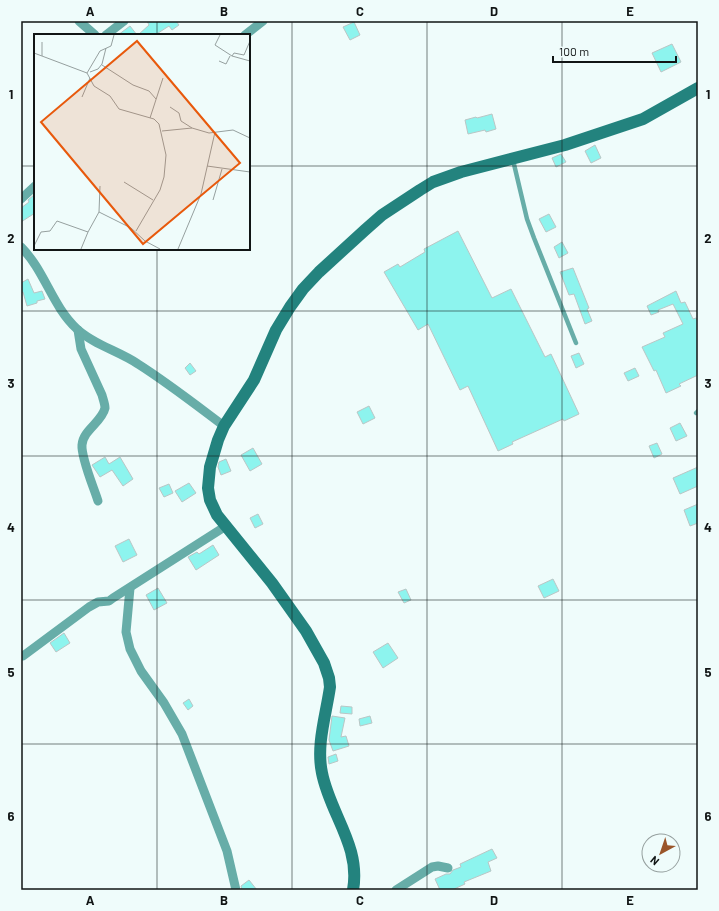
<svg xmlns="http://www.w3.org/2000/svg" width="719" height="911" viewBox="0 0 719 911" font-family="Barlow,sans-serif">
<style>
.building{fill:#8df4ee;stroke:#bac6c5}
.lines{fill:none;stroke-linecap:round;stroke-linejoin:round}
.lane{stroke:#67ada8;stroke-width:4.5}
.street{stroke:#67ada8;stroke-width:9}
.secondary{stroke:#23837e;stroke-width:12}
.grid{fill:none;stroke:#111515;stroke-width:1;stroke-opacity:0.55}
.inset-road{fill:none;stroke:#96a09f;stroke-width:1}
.view{fill:#e8590c;fill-opacity:0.15;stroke:#e8590c;stroke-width:2}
.inset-edge{fill:none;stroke:#111515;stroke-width:2}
.neatline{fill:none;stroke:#111515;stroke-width:1.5}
.grid-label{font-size:13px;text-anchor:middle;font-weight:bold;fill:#111515}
</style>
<rect width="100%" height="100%" fill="#effcfb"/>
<g class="building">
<path d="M 147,21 L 176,21 L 179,25 L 172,30 L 169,26 L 155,35 L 138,35 L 149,25 Z"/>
<path d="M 354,22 L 360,35 L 350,40 L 343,27 Z"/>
<path d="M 130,26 L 137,35 L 118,35 Z"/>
<path d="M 672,44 L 681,62 L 661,72 L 652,53 Z"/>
<path d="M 492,114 L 496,129 L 486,132 L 485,130 L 468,134 L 465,120 L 476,117 L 477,118 Z"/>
<path d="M 595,145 L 601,158 L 591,163 L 585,151 Z"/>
<path d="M 561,154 L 566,162 L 556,167 L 552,158 Z"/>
<path d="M 35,194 L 35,213 L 21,222 L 21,208 L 29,202 L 28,200 Z"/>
<path d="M 549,214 L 556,227 L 546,232 L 539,219 Z"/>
<path d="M 458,231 L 492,298 L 511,289 L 545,357 L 551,354 L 579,414 L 564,421 L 563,419 L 512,442 L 513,444 L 498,451 L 468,386 L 460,390 L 428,324 L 418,330 L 384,272 L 398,264 L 400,267 L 425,252 L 424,249 Z"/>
<path d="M 562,242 L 568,253 L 559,258 L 554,247 Z"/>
<path d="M 573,268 L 589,308 L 587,309 L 592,321 L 585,324 L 574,294 L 569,295 L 560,272 Z"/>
<path d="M 28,279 L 34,293 L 42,291 L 45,299 L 37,301 L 37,303 L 27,306 L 23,292 L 21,293 L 21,283 Z"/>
<path d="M 676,291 L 681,303 L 685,302 L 693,319 L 696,318 L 698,322 L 698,375 L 679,384 L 681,386 L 666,393 L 656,370 L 654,371 L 642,347 L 665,337 L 663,333 L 683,324 L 673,304 L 658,310 L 659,312 L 651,315 L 647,306 Z"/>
<path d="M 579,353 L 584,364 L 576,368 L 571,356 Z"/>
<path d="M 190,363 L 196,371 L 190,375 L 185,368 Z"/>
<path d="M 635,368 L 639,376 L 628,381 L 624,373 Z"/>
<path d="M 369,406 L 375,418 L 363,424 L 357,412 Z"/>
<path d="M 680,423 L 687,436 L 676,441 L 670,428 Z"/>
<path d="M 657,443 L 662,454 L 654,458 L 649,446 Z"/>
<path d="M 253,448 L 262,464 L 250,471 L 241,455 Z"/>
<path d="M 105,457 L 109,464 L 120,457 L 133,479 L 123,486 L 112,470 L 100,477 L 92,465 Z"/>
<path d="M 226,459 L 231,471 L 221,475 L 218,467 L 219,462 Z"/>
<path d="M 698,467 L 698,486 L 680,494 L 673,478 Z"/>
<path d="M 189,483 L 196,493 L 182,502 L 175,491 Z"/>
<path d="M 169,484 L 173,493 L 164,497 L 159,488 Z"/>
<path d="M 698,504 L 698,523 L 690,526 L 684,510 Z"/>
<path d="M 258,514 L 263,524 L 255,528 L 250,518 Z"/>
<path d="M 129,539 L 137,555 L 123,562 L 115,546 Z"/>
<path d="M 213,545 L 219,555 L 196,570 L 188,557 L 197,552 L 199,554 Z"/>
<path d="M 553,579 L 559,591 L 544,598 L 538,586 Z"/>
<path d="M 158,588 L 167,603 L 154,610 L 146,595 Z"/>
<path d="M 406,589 L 411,600 L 404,603 L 398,592 Z"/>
<path d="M 64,633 L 70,643 L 56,652 L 50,643 Z"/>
<path d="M 388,643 L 398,658 L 383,668 L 373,652 Z"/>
<path d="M 189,699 L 193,706 L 188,710 L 183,703 Z"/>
<path d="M 341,706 L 352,707 L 352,714 L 340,713 Z"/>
<path d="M 332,716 L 345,718 L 341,737 L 346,736 L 349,746 L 333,751 L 329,740 Z"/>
<path d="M 370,716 L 372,723 L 360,726 L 359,719 Z"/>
<path d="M 336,754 L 338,761 L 329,764 L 328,757 Z"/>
<path d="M 492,849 L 497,858 L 488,862 L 491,871 L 464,882 L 465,884 L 452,890 L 440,890 L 435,879 L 446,874 L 450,874 L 453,870 L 461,867 L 460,864 Z"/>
<path d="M 249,880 L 257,890 L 242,890 L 241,886 Z"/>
</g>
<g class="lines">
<g class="lane">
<path d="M 513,160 L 527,219 L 534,238 L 576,343"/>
<path d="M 696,413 L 698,411"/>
</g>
<g class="street">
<path d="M 79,21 L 95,35"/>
<path d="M 106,35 L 124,21"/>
<path d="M 245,35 L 263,21"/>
<path d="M 21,199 L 35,186"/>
<path d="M 21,247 C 45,271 52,306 77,329 C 94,345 119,351 138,364 C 168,383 196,405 224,426"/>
<path d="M 78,330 L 81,349 L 102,395 C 103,399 105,404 105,408 C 102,422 83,430 82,445 C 81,458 94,488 98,501"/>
<path d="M 130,588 L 126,632 L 130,649 L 141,671 L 164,703 L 182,734 L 227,851 L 236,890"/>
<path d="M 23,656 L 89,607 L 98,602 L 109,601 L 113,598 L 226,526"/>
<path d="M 396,890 L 432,867 L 438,866 L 448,868"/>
</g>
<path class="secondary" d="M 353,890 C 361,846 330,814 322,773 C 316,745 326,715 330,687 L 329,678 L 324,663 L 306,631 L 272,583 L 217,515 L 210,500 L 208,488 L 210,467 L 218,440 L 224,426 L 254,380 L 276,330 L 290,307 L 303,289 L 319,272 L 365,230 L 382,215 L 420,190 L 433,182 L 461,172 L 565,145 L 643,119 L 698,88"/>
</g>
<path class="grid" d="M 157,21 L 157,35M 292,21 L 292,890M 427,21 L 427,890M 562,21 L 562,890M 21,166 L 35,166M 249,166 L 698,166M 157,249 L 157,890M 21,311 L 698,311M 21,456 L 698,456M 21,600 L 698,600M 21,744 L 698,744"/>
<g transform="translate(34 34)">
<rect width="216" height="216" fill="#effcfb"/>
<path class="inset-road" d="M 186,1 L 181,11 L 198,22 L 200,19 L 210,21 L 216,7M 0,19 L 53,39 L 60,52 L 76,62 L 85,75 L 120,85 L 125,90 L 132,121 L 130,143 L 126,156 L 102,197M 8,22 L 8,8M 198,22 L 216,27M 185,27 L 192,30 L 196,22M 68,31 L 99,51 L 115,57 L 122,65M 56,38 L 64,35 L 68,30 L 72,14M 53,39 L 66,17 L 77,12 L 80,1M 48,63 L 56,44M 136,73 L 145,79 L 147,87 L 158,94M 116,84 L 129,44M 128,97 L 158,94 L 175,99 L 199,96 L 216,104M 173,132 L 216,138M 90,148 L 119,166M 179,166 L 188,135M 65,178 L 66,152M 0,212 L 7,198 L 16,197 L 23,187 L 54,198 L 65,178 L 97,194 L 111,207 L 126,215M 47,215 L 54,198M 144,215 L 167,160 L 181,98"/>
<path class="view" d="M 103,7 L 206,129 L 109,210 L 7,88 Z"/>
<rect width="216" height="216" class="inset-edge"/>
</g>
<rect width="719" height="911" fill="none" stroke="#effcfb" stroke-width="44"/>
<g transform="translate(661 853) rotate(220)"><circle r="19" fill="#effcfb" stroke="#96a09f"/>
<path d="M0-3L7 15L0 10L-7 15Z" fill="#9a552a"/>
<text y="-6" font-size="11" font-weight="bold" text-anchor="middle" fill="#111515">N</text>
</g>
<path d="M553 56v6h123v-6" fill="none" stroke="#111515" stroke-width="2"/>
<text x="559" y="56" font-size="12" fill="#111515" stroke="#effcfb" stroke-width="3" paint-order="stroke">100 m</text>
<rect x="22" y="22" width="675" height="867" class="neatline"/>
<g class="grid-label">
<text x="90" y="16">A</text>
<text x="224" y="16">B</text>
<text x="360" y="16">C</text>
<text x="494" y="16">D</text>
<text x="630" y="16">E</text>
<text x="11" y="99">1</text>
<text x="708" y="99">1</text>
<text x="11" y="243">2</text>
<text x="708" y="243">2</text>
<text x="11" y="388">3</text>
<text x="708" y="388">3</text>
<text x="11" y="532">4</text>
<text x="708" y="532">4</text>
<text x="11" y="677">5</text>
<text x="708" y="677">5</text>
<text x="11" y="821">6</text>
<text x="708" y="821">6</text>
<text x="90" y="905">A</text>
<text x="224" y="905">B</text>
<text x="360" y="905">C</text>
<text x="494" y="905">D</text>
<text x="630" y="905">E</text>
</g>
</svg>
